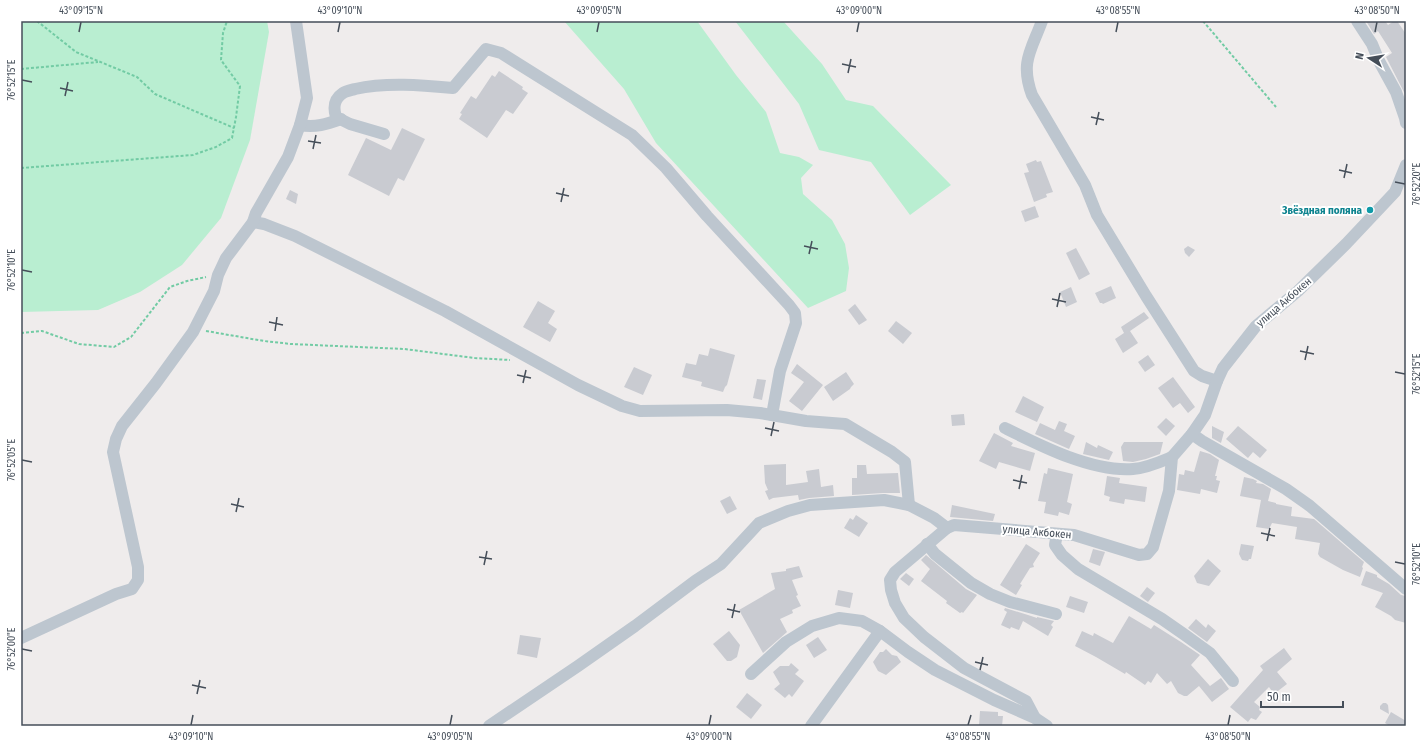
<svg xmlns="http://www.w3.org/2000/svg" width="1427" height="747" viewBox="0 0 1427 747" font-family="'Fira Sans Condensed',sans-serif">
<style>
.green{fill:#b9eed1}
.building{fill:#c9cbd1}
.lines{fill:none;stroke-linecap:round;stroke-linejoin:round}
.path{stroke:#72cba4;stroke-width:2;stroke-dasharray:3 2;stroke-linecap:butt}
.minor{stroke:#bdc6cf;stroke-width:12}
.ticks{fill:none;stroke:#454e59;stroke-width:1.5}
.culture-dot{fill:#0f9aa8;stroke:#fff;stroke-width:1.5}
.labels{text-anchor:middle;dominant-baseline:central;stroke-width:4;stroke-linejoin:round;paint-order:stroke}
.culture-label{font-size:11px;font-weight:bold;fill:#0d838f;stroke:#fff;text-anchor:end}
.street-label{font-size:11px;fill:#454e59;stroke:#fff}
.neatline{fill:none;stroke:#454e59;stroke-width:1.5}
.ticks-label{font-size:10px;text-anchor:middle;fill:#454e59}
</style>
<rect width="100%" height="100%" fill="#efecec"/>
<g class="green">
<path d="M 21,21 L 267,21 L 269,32 L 250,140 L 221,218 L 182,265 L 140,292 L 98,310 L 21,312 Z"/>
<path d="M 564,21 L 697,21 L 736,75 L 766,112 L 780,153 L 799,157 L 813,165 L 801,178 L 803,194 L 832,220 L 845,244 L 849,268 L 846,291 L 808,308 L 656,143 L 624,89 Z"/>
<path d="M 735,21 L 783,21 L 822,64 L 846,100 L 873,106 L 951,185 L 910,215 L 871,162 L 819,150 L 799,104 Z"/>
</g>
<g class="building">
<path d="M 1366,21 L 1385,21 L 1388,25 L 1394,21 L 1397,21 L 1406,34 L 1406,96 L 1386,57 L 1392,53 L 1378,31 L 1374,34 Z"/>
<path d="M 499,71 L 523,87 L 522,89 L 528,93 L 513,114 L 506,110 L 487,138 L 459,119 L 462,114 L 460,113 L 471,96 L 476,99 L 492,75 L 495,77 Z"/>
<path d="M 402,128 L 425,139 L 404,181 L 398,178 L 389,196 L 348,175 L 366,138 L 391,150 Z"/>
<path d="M 1036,160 L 1037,162 L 1041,161 L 1053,192 L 1046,194 L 1047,197 L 1034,202 L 1024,173 L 1029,172 L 1026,164 Z"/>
<path d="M 290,190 L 298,194 L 296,204 L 286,199 Z"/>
<path d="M 1035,206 L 1039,217 L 1025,222 L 1021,211 Z"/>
<path d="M 1188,246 L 1195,250 L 1189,257 L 1185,253 L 1184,249 Z"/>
<path d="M 1076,248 L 1090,274 L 1079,280 L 1066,253 Z"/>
<path d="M 1111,286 L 1116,298 L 1103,304 L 1102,303 L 1100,303 L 1095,293 Z"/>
<path d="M 1071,287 L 1077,302 L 1066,307 L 1060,292 Z"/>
<path d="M 538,301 L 555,311 L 548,323 L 557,329 L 550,342 L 523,327 Z"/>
<path d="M 855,304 L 867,320 L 859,325 L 848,310 Z"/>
<path d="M 1144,312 L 1149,318 L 1130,331 L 1138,343 L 1123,353 L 1115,339 L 1124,333 L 1121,327 Z"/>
<path d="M 896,321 L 912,333 L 903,344 L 888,331 Z"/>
<path d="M 710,348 L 735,355 L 727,385 L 725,387 L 723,392 L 701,386 L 702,382 L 682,377 L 686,363 L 696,365 L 699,354 L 708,356 Z"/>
<path d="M 1148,355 L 1155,365 L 1145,372 L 1138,362 Z"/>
<path d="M 797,364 L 823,385 L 802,411 L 789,401 L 804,382 L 791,373 Z"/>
<path d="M 634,367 L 652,375 L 643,395 L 624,387 Z"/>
<path d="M 846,372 L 854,384 L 851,387 L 850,389 L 833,401 L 824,387 Z"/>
<path d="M 1173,377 L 1195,407 L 1188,413 L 1180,403 L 1173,408 L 1158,388 Z"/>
<path d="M 757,379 L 766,380 L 762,400 L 753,398 Z"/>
<path d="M 1023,396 L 1044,407 L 1037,422 L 1015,412 Z"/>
<path d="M 964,414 L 965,425 L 952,426 L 951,415 Z"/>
<path d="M 1166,418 L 1175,426 L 1166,436 L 1157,427 Z"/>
<path d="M 1059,421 L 1067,424 L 1064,431 L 1075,436 L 1069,449 L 1035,434 L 1040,423 L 1055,430 Z"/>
<path d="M 1212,426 L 1224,432 L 1221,443 L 1212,438 Z"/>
<path d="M 1238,426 L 1267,450 L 1260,458 L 1253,452 L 1248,458 L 1226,439 Z"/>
<path d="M 994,433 L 1013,443 L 1011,446 L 1035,453 L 1030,471 L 999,462 L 996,469 L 979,461 Z"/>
<path d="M 1086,442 L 1097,448 L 1098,445 L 1113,452 L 1109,460 L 1083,454 Z"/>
<path d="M 1124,442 L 1163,442 L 1160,454 L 1146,459 L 1133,462 L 1123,461 L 1121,447 Z"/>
<path d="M 1200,451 L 1210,454 L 1219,460 L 1215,476 L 1217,476 L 1216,480 L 1220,481 L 1217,493 L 1201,489 L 1200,494 L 1177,490 L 1179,474 L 1184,475 L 1185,470 L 1194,472 Z"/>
<path d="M 786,464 L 786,485 L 808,482 L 806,471 L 819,469 L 821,487 L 833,485 L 834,496 L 809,498 L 799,500 L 798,495 L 773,498 L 769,500 L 765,491 L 768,490 L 765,483 L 764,465 Z"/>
<path d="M 857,465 L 866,465 L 867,474 L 898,473 L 900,493 L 883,493 L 852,495 L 852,478 L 857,478 Z"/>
<path d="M 1048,468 L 1073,474 L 1067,502 L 1072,504 L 1069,515 L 1059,512 L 1058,516 L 1044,513 L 1046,502 L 1038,501 L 1044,473 L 1047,474 Z"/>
<path d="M 1107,476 L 1120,478 L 1119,483 L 1147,487 L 1145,502 L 1125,499 L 1124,504 L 1109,501 L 1110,497 L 1104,495 Z"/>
<path d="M 1244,477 L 1253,479 L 1257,481 L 1256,483 L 1263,484 L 1271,489 L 1268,501 L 1276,503 L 1276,504 L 1292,507 L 1291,516 L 1314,519 L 1364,562 L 1362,567 L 1363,568 L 1360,577 L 1343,570 L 1320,557 L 1318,554 L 1320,543 L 1295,539 L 1297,527 L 1272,523 L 1269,529 L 1256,527 L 1261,500 L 1240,496 Z"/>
<path d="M 730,496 L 737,509 L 727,514 L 720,501 Z"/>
<path d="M 952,505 L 995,514 L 993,521 L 950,517 Z"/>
<path d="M 856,515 L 868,523 L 859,537 L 844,528 L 850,518 L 853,520 Z"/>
<path d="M 1026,544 L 1040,553 L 1033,564 L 1034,567 L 1030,568 L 1020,584 L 1022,585 L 1016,595 L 1000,585 Z"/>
<path d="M 1241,544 L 1254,546 L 1251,559 L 1249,559 L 1248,561 L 1242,560 L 1239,554 Z"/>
<path d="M 1093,549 L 1105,552 L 1100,566 L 1089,562 Z"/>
<path d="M 926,555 L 966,589 L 977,595 L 963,613 L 962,612 L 960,613 L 946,603 L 947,601 L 921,581 L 930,569 L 921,560 Z"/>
<path d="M 1208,559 L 1221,571 L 1209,586 L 1197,583 L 1194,576 Z"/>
<path d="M 799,566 L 803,577 L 792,580 L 798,595 L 796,596 L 801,606 L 792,610 L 793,613 L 780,619 L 787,632 L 763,653 L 739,610 L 775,589 L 771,573 L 786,571 L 786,569 Z"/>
<path d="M 1366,571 L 1377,575 L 1377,577 L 1389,584 L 1401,595 L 1406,596 L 1406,623 L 1395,620 L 1391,616 L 1375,607 L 1383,593 L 1361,585 Z"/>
<path d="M 906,573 L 914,579 L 909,586 L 900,579 Z"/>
<path d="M 1147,587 L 1155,593 L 1148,602 L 1140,596 Z"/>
<path d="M 838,590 L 853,593 L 850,608 L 835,605 Z"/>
<path d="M 1070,596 L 1088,602 L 1084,613 L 1066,607 Z"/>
<path d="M 1005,608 L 1028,615 L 1037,618 L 1037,617 L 1054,621 L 1051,625 L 1053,627 L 1048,636 L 1023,621 L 1019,630 L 1011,627 L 1010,629 L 1001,625 L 1007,612 L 1004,610 Z"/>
<path d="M 1129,616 L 1151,629 L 1154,625 L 1181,642 L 1200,655 L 1191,665 L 1210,686 L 1221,678 L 1229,689 L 1212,702 L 1199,686 L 1187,696 L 1184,696 L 1178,693 L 1171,681 L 1167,684 L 1157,673 L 1151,683 L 1148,681 L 1145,685 L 1126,672 L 1125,674 L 1096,657 L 1075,646 L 1082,631 L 1093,636 L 1094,633 L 1113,643 Z"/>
<path d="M 1196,619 L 1206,628 L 1208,624 L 1216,631 L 1207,642 L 1188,628 Z"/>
<path d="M 729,631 L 740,645 L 737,657 L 731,661 L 727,661 L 713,644 Z"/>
<path d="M 520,635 L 541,638 L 537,658 L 517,654 Z"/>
<path d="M 818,637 L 827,650 L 814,658 L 806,645 Z"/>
<path d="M 1284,648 L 1292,659 L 1277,672 L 1287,684 L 1274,694 L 1269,687 L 1254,702 L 1260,707 L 1259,710 L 1262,712 L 1256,720 L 1251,718 L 1248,722 L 1230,707 L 1263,670 L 1260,666 Z"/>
<path d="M 886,649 L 892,655 L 897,656 L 901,662 L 886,675 L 878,671 L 873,662 L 880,652 L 883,652 Z"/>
<path d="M 791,663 L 799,670 L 795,674 L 804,681 L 792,697 L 789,694 L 785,698 L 774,689 L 780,684 L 773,672 L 780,666 L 789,666 Z"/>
<path d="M 747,693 L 762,705 L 751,719 L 736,707 Z"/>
<path d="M 1383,703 L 1386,703 L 1388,705 L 1389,714 L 1380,709 L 1380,706 Z"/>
<path d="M 980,711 L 998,712 L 998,716 L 1003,716 L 1002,726 L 979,726 Z"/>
<path d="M 1391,712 L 1406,721 L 1406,726 L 1390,726 L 1385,723 Z"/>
</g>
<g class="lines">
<g class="path">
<path d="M 37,21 L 76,52 L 137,77 L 155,94 L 234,128"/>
<path d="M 1203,21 L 1276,107"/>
<path d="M 21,69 L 98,62"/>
<path d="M 21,168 L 193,155 L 216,147 L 232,138 L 236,117 L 240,86 L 221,60 L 223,33 L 227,21"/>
<path d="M 206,331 L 264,341 L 291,344 L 404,349 L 475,358 L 510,360"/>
<path d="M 21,333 L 42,331 L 79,344 L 114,347 L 131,337 L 170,287 L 187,281 L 206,277"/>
</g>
<g class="minor">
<path d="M 1042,21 C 1031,51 1020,62 1032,95 L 1085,185 L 1097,215 L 1146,296 L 1194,371 L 1202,376 L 1217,381"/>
<path d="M 1357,21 L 1372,44 L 1379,61 L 1396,92 L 1405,118 L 1406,123"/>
<path d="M 300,125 C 315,128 327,124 341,119"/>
<path d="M 384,134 L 350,124 L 336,117 C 333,107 334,99 343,93 C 346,91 352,90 355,89 C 386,82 421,85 453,88 L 486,49 L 501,53 L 632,135 L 666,168 L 707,216 L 789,305 L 795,313 L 796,323 L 780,371 L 772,415"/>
<path d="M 253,222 L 264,224 L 295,236 L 445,311 L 578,385 L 622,406 L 640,411 L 727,410 L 760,413 L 806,421 L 845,424 L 892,452 L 905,462 L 909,505"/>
<path d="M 1005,428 C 1041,446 1092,472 1133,469 C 1147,468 1160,462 1172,457"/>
<path d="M 1192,434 L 1202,441 L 1286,489 L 1310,506 L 1406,589"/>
<path d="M 1059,534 L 1056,539 L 1055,545 L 1062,555 L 1078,569 L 1162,619 L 1185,635 L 1210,653 L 1233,681"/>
<path d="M 927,544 L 935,554 L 971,583 L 990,594 L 1010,602 L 1056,614"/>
<path d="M 21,638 L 116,594 L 132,589 L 138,580 L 138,567 L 113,452 L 116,439 L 122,426 L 156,383 L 193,332 L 214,291 L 218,275 L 226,258 L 253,222 L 256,213 L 288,157 L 300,125 L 307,98 L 296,21"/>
<path d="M 751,674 L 786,642 L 812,626 L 839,618 L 862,621 L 880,631 L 908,652 L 935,670 L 994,700 L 1035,718 L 1047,726"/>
<path d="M 1035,718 L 1026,701 L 964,668 L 924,637 L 904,618 L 895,603 L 891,590 L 890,580 L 895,572 L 947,528 L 954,525 L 1074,535 L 1139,555 L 1147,554 L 1153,547 L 1169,491 L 1172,457 L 1192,434 L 1205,415 L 1217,381 L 1223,368 L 1256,326 L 1298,291 L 1346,244 L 1395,192 L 1406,165"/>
<path d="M 489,726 L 578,666 L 635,626 L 695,581 L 721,564 L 759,523 L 788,511 L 810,505 L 884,500 L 909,505 L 934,518 L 947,528"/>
<path d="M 811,726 L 880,631"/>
</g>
</g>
<path class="ticks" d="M 79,32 L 81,22M 338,32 L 340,22M 597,32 L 599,22M 857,32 L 859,22M 1116,32 L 1118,22M 1375,32 L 1377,22M 842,64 L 856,67M 848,73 L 851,59M 22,80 L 32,82M 60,88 L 73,91M 65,96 L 68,82M 1091,117 L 1104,120M 1096,125 L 1099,112M 308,141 L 321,143M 313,149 L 316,135M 1339,170 L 1352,173M 1344,178 L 1347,164M 1395,182 L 1405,184M 556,193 L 569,196M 561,202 L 564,188M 804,246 L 818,249M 809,254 L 812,241M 22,270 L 32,272M 1052,299 L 1066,302M 1057,307 L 1060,293M 269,322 L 283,325M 275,331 L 277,317M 1300,351 L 1314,354M 1305,360 L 1308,346M 1395,372 L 1405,374M 517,375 L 531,378M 523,383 L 526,370M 765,428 L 779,431M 771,436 L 774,422M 22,460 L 32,462M 1013,480 L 1027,483M 1019,489 L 1022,475M 231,504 L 244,507M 236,512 L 239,498M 1261,533 L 1275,536M 1267,541 L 1270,528M 479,557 L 492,559M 1395,562 L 1405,564M 484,565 L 487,551M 727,609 L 740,612M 732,618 L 735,604M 22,649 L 32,651M 975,662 L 988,665M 980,670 L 983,657M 192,685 L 206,688M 197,694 L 200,680M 191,725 L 193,715M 450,725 L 452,715M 709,725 L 711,715M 968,725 L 971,715M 1228,725 L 1230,715"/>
<circle class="culture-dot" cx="1370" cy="210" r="4"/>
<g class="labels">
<g class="culture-label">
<text x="1362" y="210">Звёздная поляна</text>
</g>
<g class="street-label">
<text transform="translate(1284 302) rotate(-41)">улица Акбокен</text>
<text transform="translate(1037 532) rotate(5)">улица Акбокен</text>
</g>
</g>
<rect width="1427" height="747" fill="none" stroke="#ffffff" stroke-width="44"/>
<g transform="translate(1369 58) rotate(282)" stroke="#ffffff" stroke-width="3" paint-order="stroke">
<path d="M0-3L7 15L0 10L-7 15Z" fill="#454e59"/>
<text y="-6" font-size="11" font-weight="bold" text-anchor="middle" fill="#454e59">N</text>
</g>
<path d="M1261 701v6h82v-6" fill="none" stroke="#454e59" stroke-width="2"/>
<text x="1267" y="701" font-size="12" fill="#454e59" stroke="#ffffff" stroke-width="3" paint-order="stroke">50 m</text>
<rect x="22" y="22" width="1383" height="703" class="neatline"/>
<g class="ticks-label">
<text x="81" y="14">43°09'15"N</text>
<text x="340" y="14">43°09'10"N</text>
<text x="599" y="14">43°09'05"N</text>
<text x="859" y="14">43°09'00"N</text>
<text x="1118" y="14">43°08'55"N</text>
<text x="1377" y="14">43°08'50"N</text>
<text transform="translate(11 80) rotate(-90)" y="4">76°52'15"E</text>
<text transform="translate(1416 184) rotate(-90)" y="4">76°52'20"E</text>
<text transform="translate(11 270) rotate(-90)" y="4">76°52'10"E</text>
<text transform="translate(1416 374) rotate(-90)" y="4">76°52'15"E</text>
<text transform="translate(11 460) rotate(-90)" y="4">76°52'05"E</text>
<text transform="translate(1416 564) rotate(-90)" y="4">76°52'10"E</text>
<text transform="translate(11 649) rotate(-90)" y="4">76°52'00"E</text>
<text x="191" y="740">43°09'10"N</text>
<text x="450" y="740">43°09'05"N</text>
<text x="709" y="740">43°09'00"N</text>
<text x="968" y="740">43°08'55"N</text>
<text x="1228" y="740">43°08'50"N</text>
</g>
</svg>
